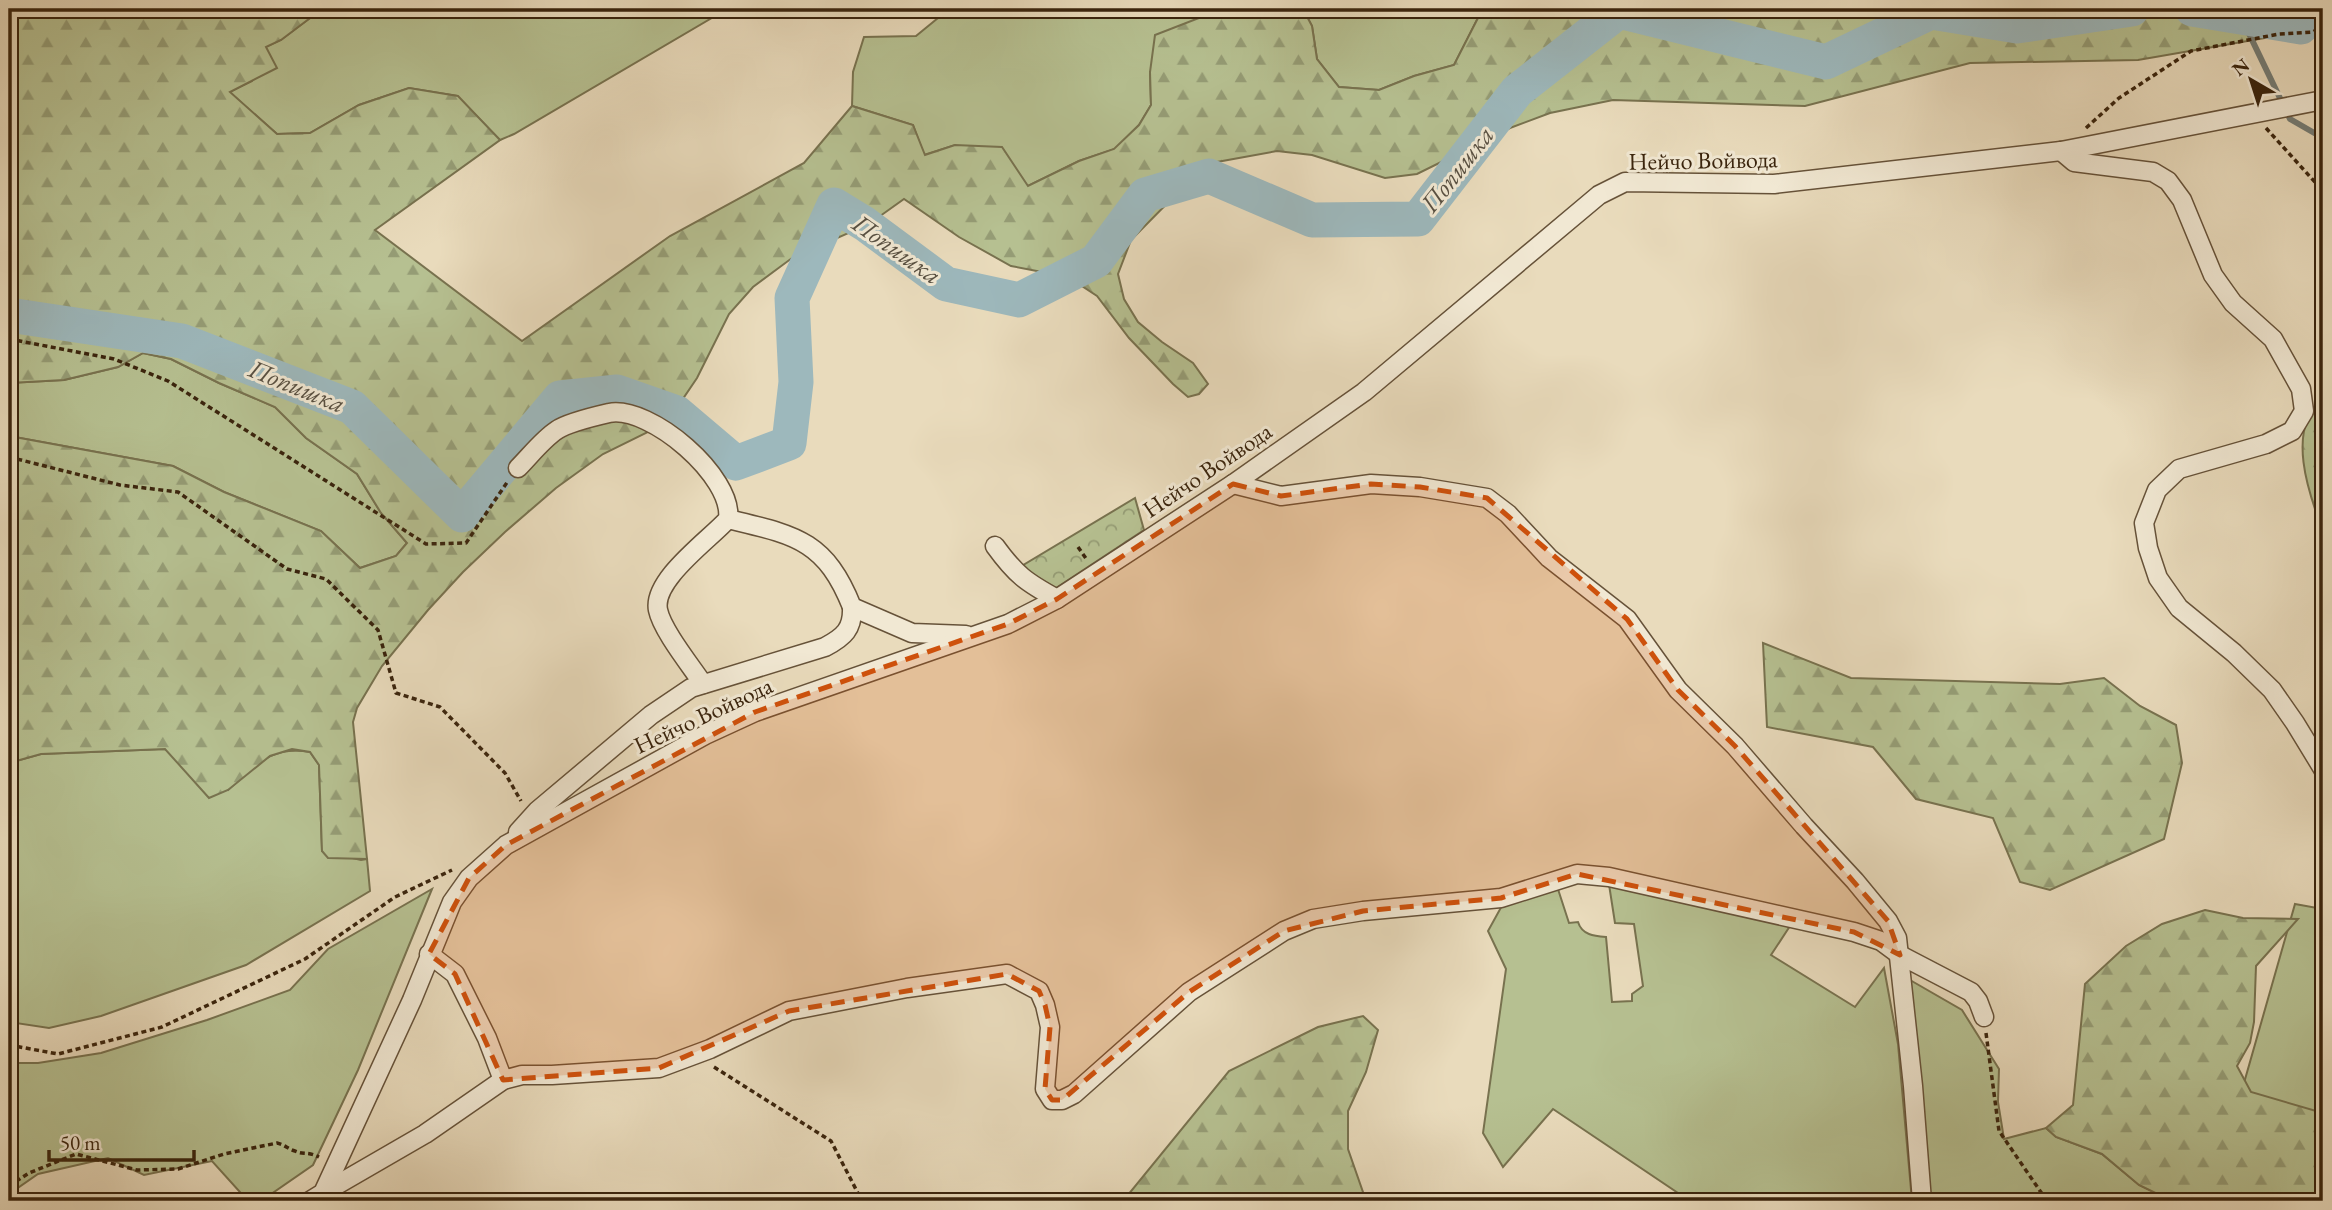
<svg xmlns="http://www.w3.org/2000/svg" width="2332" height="1210" viewBox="0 0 2332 1210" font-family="'EB Garamond',serif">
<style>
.grass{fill:#b6c091;stroke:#78724f;stroke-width:2}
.forest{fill:url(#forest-firs);stroke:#78724f;stroke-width:2}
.park{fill:url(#park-crowns);stroke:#78724f;stroke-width:2}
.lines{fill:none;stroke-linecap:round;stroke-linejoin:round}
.stream{stroke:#757d76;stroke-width:6}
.river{stroke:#9db8bc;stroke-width:35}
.minor-casing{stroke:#665239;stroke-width:21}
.path{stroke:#3a240d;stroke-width:3.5;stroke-dasharray:5 3.5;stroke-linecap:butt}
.minor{stroke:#f1e8d3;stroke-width:18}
.marked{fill:#ce510c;fill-opacity:0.2;stroke:#ce510c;stroke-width:5;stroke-dasharray:14 9;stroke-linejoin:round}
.labels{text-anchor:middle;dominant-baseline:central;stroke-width:6;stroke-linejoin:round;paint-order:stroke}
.street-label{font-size:24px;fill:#3a240d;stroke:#f1e8d3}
.water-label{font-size:26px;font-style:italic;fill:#585042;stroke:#f1e8d3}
</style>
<defs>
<pattern id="forest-firs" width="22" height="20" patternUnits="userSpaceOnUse" patternTransform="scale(1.75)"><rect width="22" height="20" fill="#b6c091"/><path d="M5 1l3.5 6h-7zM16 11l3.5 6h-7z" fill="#959c75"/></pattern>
<pattern id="park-crowns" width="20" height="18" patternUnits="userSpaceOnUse" patternTransform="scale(1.75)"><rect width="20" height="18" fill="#b6c091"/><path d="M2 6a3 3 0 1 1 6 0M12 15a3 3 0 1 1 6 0" fill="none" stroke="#959c75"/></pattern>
</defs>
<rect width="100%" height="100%" fill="#e9dbbc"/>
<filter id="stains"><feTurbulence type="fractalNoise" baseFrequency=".00286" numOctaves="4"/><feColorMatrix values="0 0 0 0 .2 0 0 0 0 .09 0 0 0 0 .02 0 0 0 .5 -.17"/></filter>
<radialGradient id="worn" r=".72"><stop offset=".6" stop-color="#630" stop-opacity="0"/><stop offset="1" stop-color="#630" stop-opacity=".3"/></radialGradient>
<g class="grass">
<path d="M 322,9 L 727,9 L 514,134 L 500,140 L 457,96 L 409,88 L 359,105 L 310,133 L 277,134 L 229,92 L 252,81 L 265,47 L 281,40 Z"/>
<path d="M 949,9 L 1222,9 L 1197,17 L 1150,72 L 1151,105 L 1139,125 L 1115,149 L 1079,161 L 1028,186 L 955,145 L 924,155 L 913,125 L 852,106 L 853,72 L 864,37 L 916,36 Z"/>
<path d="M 1303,9 L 1486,9 L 1480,14 L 1454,65 L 1414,76 L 1379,90 L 1339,87 L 1317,59 L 1312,26 Z"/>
<path d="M 143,353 L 171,359 L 219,383 L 275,407 L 306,438 L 357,474 L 381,513 L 407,543 L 396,556 L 360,568 L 321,531 L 224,492 L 173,466 L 9,436 L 9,383 L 64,380 L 118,367 Z"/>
<path d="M 165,749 L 228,790 C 256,766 270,745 310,752 L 319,765 L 322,851 L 361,860 L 367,859 L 370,891 L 246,965 L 101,1016 L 49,1028 L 9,1022 L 9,763 L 41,754 Z"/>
<path d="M 1608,878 L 1792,923 L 1771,955 L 1855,1007 L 1884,968 L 1898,1044 L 1912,1201 L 1690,1201 L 1553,1109 L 1503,1167 L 1483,1133 L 1506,969 L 1488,931 L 1504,902 L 1556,883 L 1569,923 L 1578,922 C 1582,935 1594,936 1606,937 L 1612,1002 L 1632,1001 L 1632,994 L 1643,986 L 1634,924 L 1615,923 Z"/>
<path d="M 432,889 L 358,1070 L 313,1165 L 261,1201 L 248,1201 L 212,1161 L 144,1175 L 108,1158 L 38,1174 L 9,1194 L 9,1063 L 38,1063 L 101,1053 L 207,1020 L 290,990 L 328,949 Z"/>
<path d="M 2295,904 L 2323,909 L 2323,1124 L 2242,1090 Z"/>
<path d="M 1910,980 L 1962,1010 L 1999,1069 L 1998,1102 L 2004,1139 L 2046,1128 L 2056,1137 L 2102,1154 L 2139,1185 L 2172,1201 L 1925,1201 Z"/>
</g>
<g class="forest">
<path d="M 9,9 L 322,9 L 281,40 L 266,47 L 277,68 L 230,92 L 277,134 L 310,133 L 359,105 L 409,88 L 458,96 L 500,140 L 375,230 L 522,341 L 670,236 L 804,163 L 852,106 L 913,125 L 925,155 L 955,145 L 1002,147 L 1028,186 L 1079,161 L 1114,149 L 1139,125 L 1151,105 L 1150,72 L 1155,35 L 1222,9 L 1303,9 L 1312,26 L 1317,59 L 1339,87 L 1379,90 L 1414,76 L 1454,65 L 1480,14 L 1486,9 L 2323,9 L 2323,28 L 2138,60 L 1970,63 L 1805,106 L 1613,100 L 1550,113 L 1510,128 L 1417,174 L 1385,178 L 1312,155 L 1277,151 L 1206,164 L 1131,240 L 1118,274 L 1124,299 L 1138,322 L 1162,342 L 1193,363 L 1208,384 L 1199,394 L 1188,397 L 1173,384 L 1129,338 L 1097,296 L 1068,277 L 1011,266 L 959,237 L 904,199 L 869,224 L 792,258 L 753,287 L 729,314 L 697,378 L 678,406 L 648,432 L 603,454 L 556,488 L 505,532 L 463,572 L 428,610 L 382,666 L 357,708 L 353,722 L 367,859 L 328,858 L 322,851 L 319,765 L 310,752 L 292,749 L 270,756 L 228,790 L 209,798 L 165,749 L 41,754 L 9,763 L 9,436 L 173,466 L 224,492 L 321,531 L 360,568 L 396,556 L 407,543 L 381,513 L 357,474 L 306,438 L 275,407 L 219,383 L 171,359 L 143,353 L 118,367 L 64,380 L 9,383 Z"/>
<path d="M 2323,400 L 2323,531 C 2309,495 2285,427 2323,400 Z"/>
<path d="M 1763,643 L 1851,678 L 2060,684 L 2104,678 L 2140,706 L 2176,725 L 2182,763 L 2164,839 L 2050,890 L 2020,882 L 1993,818 L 1916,799 L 1873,747 L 1767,727 Z"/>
<path d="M 2205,910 L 2243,918 L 2298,919 L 2256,966 L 2254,1022 L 2250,1043 L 2237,1066 L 2251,1092 L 2323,1113 L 2323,1201 L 2172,1201 L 2139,1185 L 2102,1154 L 2056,1137 L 2046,1128 L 2073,1105 L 2085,984 L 2126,946 L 2162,924 Z"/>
<path d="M 1363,1016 L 1378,1030 L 1366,1072 L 1348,1111 L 1348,1149 L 1363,1192 L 1369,1201 L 1123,1201 L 1229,1071 L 1318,1027 Z"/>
</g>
<path class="park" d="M 1135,498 L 1144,530 L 1056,588 L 1020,567 Z"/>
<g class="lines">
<path class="stream" d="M 2241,17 L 2290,119 L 2323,138"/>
<g class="river">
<path d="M 2192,9 L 2301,27 L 2319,9"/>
<path d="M 9,315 L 182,341 L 352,407 L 462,515 L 560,398 L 617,392 L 677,413 L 736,463 L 789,443 L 796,382 L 792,298 L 834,205 L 865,224 L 946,284 L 1019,300 L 1096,261 L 1145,195 L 1209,176 L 1312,220 L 1418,219 L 1517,91 L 1619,11 L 1826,62 L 1931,12 L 2017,26 L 2132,9"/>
</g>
<g class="minor-casing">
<g id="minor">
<path d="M 2061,151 L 2074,162 L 2153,172 L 2168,181 L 2182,200 L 2213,275 L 2233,303 L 2273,339 L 2301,389 L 2304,411 L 2292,431 L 2266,444 L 2179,469 L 2157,490 L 2144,523 L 2148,548 L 2158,578 L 2179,608 L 2234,653 L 2272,690 L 2295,723 L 2323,769"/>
<path d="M 518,468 C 530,456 543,439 557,430 C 567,423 596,416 609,413 C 650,405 734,477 728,519 C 709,540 652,580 658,610 C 662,630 691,666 703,684"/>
<path d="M 1233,484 L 1281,496 L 1371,484 L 1420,487 L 1487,498 L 1508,514 L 1549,558 L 1627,619 L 1678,690 L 1735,746 L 1804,826 L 1855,881 L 1888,921 L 1897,938 L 1913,1086 L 1922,1201"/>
<path d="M 728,519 C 794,535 825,539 852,607 L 912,633 L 966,635"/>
<path d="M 995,546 C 1016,575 1026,582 1057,599"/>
<path d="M 518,832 L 537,811 L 651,715 L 691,688 L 825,647 C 844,637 853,629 852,607"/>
<path d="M 429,954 L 455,974 L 487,1038 L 503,1080"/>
<path d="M 323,1193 L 425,1134 L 503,1080 L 522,1075 L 552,1075 L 659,1068 L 710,1049 L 789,1011 L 907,988 L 1007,974 L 1039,991 L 1045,1005 L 1050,1027 L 1045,1089 L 1052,1100 L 1062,1100 L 1074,1094 L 1189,992 L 1284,931 L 1313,919 L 1363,911 L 1501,898 L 1577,874 L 1609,877 L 1854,932 L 1881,941 L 1900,955 L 1971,992 L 1978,1001 L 1984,1017"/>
<path d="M 310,1201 L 323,1193 L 412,1000 L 452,902 L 469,878 L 506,845 L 705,735 L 755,712 L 1008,624 L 1057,599 L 1233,484 L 1364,392 L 1599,195 L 1625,182 L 1774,184 L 2061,151 L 2323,100"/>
</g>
</g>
<g class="path">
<path d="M 9,25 L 25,9"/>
<path d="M 2086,128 L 2119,98 L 2191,51 L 2279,34 L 2313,32 L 2323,26"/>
<path d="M 2266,128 L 2323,191"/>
<path d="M 9,339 L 114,359 L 168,381 L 426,544 L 466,543 L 508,481"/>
<path d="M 9,457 L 120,485 L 178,492 L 287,569 L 326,579 L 378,630 L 396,693 L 440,707 L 505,773 L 521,801"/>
<path d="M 1078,547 L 1087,560"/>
<path d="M 1986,1033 L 1999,1131 L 2047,1201"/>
<path d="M 9,1045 L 58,1054 L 162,1027 L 305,959 L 395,897 L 452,870"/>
<path d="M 714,1067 L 831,1141 L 862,1201"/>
<path d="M 9,1186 L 29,1173 L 76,1154 L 137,1170 L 178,1169 L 224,1154 L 277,1143 C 285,1145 288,1149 295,1151 C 303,1155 307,1151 319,1157"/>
<path d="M 2161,1201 L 2162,1201"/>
</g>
<use href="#minor" class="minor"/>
</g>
<path class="marked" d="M 1233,484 L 1281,496 L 1371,484 L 1420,487 L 1487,498 L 1627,619 L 1678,690 L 1735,746 L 1888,921 L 1900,955 L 1854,932 L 1577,874 L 1501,898 L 1363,911 L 1284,931 L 1189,992 L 1062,1100 L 1052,1100 L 1045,1089 L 1050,1027 L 1045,1005 L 1039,991 L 1007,974 L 789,1011 L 659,1068 L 503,1080 L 455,974 L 429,954 L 469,878 L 506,845 L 755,712 L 1008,624 L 1057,599 Z"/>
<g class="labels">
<g class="street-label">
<text transform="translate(1703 160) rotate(-1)">Нейчо Войвода</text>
<text transform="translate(1207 470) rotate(-34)">Нейчо Войвода</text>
<text transform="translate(703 715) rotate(-25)">Нейчо Войвода</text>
</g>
<g class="water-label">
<text transform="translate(1457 169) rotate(-52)">Попишка</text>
<text transform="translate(897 249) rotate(35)">Попишка</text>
<text transform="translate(297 386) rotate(22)">Попишка</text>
</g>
</g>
<rect width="2332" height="1210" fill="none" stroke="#e9dbbc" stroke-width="35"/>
<rect x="10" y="10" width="2311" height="1189" fill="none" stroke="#3a240d" stroke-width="3.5"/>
<rect x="18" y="18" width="2297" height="1175" fill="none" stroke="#3a240d" stroke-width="2"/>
<g transform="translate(2251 80) rotate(321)" stroke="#f1e8d3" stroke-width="5" paint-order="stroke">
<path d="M0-5L12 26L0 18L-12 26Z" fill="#3a240d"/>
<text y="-10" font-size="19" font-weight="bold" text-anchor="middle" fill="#3a240d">N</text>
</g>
<path d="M49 1150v10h145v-10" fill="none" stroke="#3a240d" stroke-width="3.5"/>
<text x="60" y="1150" font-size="21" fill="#3a240d" stroke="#f1e8d3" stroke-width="5" paint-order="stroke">50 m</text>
<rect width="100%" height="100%" filter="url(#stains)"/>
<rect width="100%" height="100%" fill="url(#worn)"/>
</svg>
